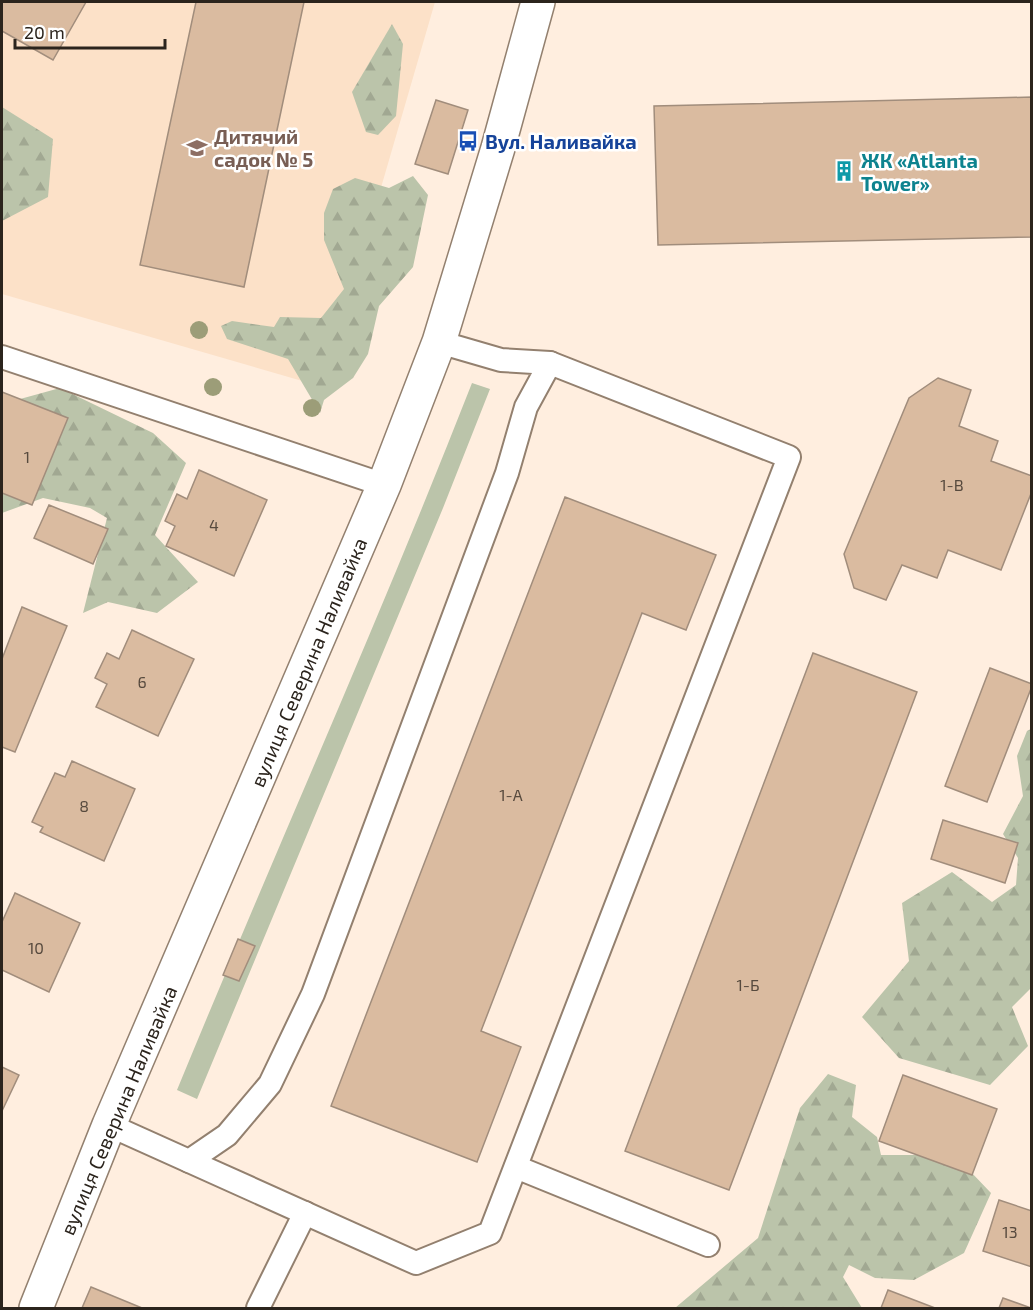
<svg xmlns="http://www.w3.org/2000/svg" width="1033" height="1310" viewBox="0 0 1033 1310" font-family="'Exo 2',sans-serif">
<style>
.built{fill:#fce1c8}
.green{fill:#bbc4aa}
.forest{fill:url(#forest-firs)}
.building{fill:#dabba0;stroke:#a18d7c;stroke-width:1.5}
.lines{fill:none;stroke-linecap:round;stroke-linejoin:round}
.service-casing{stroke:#93806f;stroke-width:26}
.minor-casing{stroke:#93806f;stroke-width:36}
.service{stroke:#fff;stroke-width:22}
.minor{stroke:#fff;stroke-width:33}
.tree{fill:#9c9d78}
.labels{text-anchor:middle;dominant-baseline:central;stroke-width:5;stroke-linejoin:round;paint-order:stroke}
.number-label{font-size:16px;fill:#574a3e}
.education-label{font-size:20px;font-weight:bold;fill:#785e54;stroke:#fff;text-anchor:start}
.transit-label{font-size:20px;font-weight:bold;fill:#164399;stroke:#fff;text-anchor:start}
.culture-label{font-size:20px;font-weight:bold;fill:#0d838f;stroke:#fff;text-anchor:start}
.street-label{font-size:20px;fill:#2b241d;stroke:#fff}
</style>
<defs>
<pattern id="forest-firs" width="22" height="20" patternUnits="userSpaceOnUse" patternTransform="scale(1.5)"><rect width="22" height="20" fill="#bbc4aa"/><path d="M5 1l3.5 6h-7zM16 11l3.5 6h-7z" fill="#a1a892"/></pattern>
</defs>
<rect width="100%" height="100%" fill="#ffeedf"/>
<path class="built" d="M 2,2 L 435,2 L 323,387 L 2,294 Z"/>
<path class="green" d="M 472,383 L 490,389 L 443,508 L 197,1099 L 177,1090 C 274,854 379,621 472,383 Z"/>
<g class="forest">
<path d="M 392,24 L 403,44 L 396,116 L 378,135 L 366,132 L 352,92 Z"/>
<path d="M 2,107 L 53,139 L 48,197 L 2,221 Z"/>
<path d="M 413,176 L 428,195 L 413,267 L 379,306 L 368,354 L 353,378 L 324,400 L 320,413 L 288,359 L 227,339 L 221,326 L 232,321 L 274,327 L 280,317 L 321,318 L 344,289 L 324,240 L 324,213 L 333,189 L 355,178 L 389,188 Z"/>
<path d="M 60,388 L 153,433 L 186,463 L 155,535 L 198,582 L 157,613 L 108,602 L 83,613 L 107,518 L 90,508 L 43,498 L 2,513 L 2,404 Z"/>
<path d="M 1031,729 L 1031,988 L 1012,1007 L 1028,1046 L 990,1085 L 899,1058 L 862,1017 L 909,961 L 902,903 L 952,872 L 992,902 L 1016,885 L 1018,858 L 1003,834 L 1023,796 L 1017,756 L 1027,731 Z"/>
<path d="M 828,1074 L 856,1085 L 852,1117 L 877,1137 L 881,1155 L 940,1155 L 969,1170 L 991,1193 L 964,1253 L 914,1280 L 875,1278 L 849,1265 L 843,1277 L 862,1308 L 675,1308 L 758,1238 L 800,1108 Z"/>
</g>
<g class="building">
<path d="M 2,2 L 86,2 L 53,60 L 2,31 Z"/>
<path d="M 196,2 L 304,2 L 244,287 L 140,265 Z"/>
<path d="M 1032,97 L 1032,237 L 658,245 L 654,106 Z"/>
<path d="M 436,100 L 468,110 L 448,174 L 415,164 Z"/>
<path d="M 938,378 L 971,390 L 959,426 L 998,441 L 991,461 L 1032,476 L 1032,491 L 1001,570 L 948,550 L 937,578 L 902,565 L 886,600 L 854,588 L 844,554 L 909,398 Z"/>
<path d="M 2,392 L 68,418 L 32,505 L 2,493 Z"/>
<path d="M 199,470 L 267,500 L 234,576 L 166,546 L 175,526 L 165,521 L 177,494 L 187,499 Z"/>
<path d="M 565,497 L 716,555 L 686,630 L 642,613 L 634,634 L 481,1031 L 521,1047 L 477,1162 L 331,1106 Z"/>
<path d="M 49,505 L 108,529 L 93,564 L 34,538 Z"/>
<path d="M 22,607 L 67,626 L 15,752 L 2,747 L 2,659 Z"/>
<path d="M 132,630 L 194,659 L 158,736 L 96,707 L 107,684 L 95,678 L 107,653 L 119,659 Z"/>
<path d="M 813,653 L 917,692 L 729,1190 L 625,1151 Z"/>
<path d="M 990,668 L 1032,684 L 1032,686 L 987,802 L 945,786 Z"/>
<path d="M 72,761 L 135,789 L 104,861 L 40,832 L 43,827 L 32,822 L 55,773 L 65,777 Z"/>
<path d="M 943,820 L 1018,843 L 1005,883 L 931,859 Z"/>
<path d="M 15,893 L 80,923 L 49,992 L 2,970 L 2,922 Z"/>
<path d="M 238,939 L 255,946 L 239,981 L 223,975 Z"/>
<path d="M 2,1067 L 19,1075 L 2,1111 Z"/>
<path d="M 903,1075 L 997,1109 L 972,1175 L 879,1141 Z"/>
<path d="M 999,1200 L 1032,1211 L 1032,1267 L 983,1251 Z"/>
<path d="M 91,1287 L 142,1308 L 82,1308 Z"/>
<path d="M 888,1290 L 935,1308 L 881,1308 Z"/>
<path d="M 1003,1298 L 1031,1308 L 999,1308 Z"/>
</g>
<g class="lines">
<g class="service-casing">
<g id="service">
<path d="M 2,357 L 384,485"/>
<path d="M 109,1125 L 189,1161 L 227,1135 L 270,1084 L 313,994 L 507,473 L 526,407 L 550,363 L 501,360 L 439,342"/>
<path d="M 189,1161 L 416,1263 L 490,1233 L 789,457 L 550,363"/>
<path d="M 516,1167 L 708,1245"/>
<path d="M 258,1308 L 305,1213"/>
</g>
</g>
<g class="minor-casing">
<path id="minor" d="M 36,1308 L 109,1125 L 384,485 L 439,342 L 498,148 L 538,2"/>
</g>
<use href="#service" class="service"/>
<use href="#minor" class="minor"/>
</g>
<g class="tree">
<circle cx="199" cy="330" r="9"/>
<circle cx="213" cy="387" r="9"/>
<circle cx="312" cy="408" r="9"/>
</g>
<defs>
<g id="bus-bare" transform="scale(1.62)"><path d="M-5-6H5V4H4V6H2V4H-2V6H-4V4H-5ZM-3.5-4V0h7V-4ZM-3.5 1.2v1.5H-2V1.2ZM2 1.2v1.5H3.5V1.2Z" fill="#1a4fb4" stroke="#fff" stroke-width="2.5" paint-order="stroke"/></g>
<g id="school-bare" transform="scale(1.62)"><path d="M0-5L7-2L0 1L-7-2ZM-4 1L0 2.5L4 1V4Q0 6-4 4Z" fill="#8d6e63" stroke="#fff" stroke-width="2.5" paint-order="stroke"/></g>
<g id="building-bare" transform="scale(1.62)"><path d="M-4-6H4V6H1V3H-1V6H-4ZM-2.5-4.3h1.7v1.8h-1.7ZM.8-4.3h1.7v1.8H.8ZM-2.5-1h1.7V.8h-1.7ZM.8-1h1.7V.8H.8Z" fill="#0f9aa8" stroke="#fff" stroke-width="2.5" paint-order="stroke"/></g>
</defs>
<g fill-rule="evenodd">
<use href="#bus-bare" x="468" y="141"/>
<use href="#school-bare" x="197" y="148"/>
<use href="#building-bare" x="844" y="171"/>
</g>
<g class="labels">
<g class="number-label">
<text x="27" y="456">1</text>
<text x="952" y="484">1-В</text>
<text x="214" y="524">4</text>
<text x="142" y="681">6</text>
<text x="511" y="794">1-А</text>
<text x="84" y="805">8</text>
<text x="36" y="947">10</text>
<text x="748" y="984">1-Б</text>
<text x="1010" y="1231">13</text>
</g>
<g class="education-label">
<text x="214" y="136">Дитячий<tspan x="214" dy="23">садок № 5</tspan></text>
</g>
<g class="transit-label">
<text x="485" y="141">Вул. Наливайка</text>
</g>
<g class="culture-label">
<text x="861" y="160">ЖК «Atlanta<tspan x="861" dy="23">Tower»</tspan></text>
</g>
<g class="street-label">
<text transform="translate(308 662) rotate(-67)">вулиця Северина Наливайка</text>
<text transform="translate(118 1110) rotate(-67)">вулиця Северина Наливайка</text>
</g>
</g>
<rect width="1033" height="1310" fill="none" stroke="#2b241d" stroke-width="6"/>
<path d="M15 39v9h150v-9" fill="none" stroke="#2b241d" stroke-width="3"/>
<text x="24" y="39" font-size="18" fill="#2b241d" stroke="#ffffff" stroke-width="4.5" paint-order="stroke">20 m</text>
</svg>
